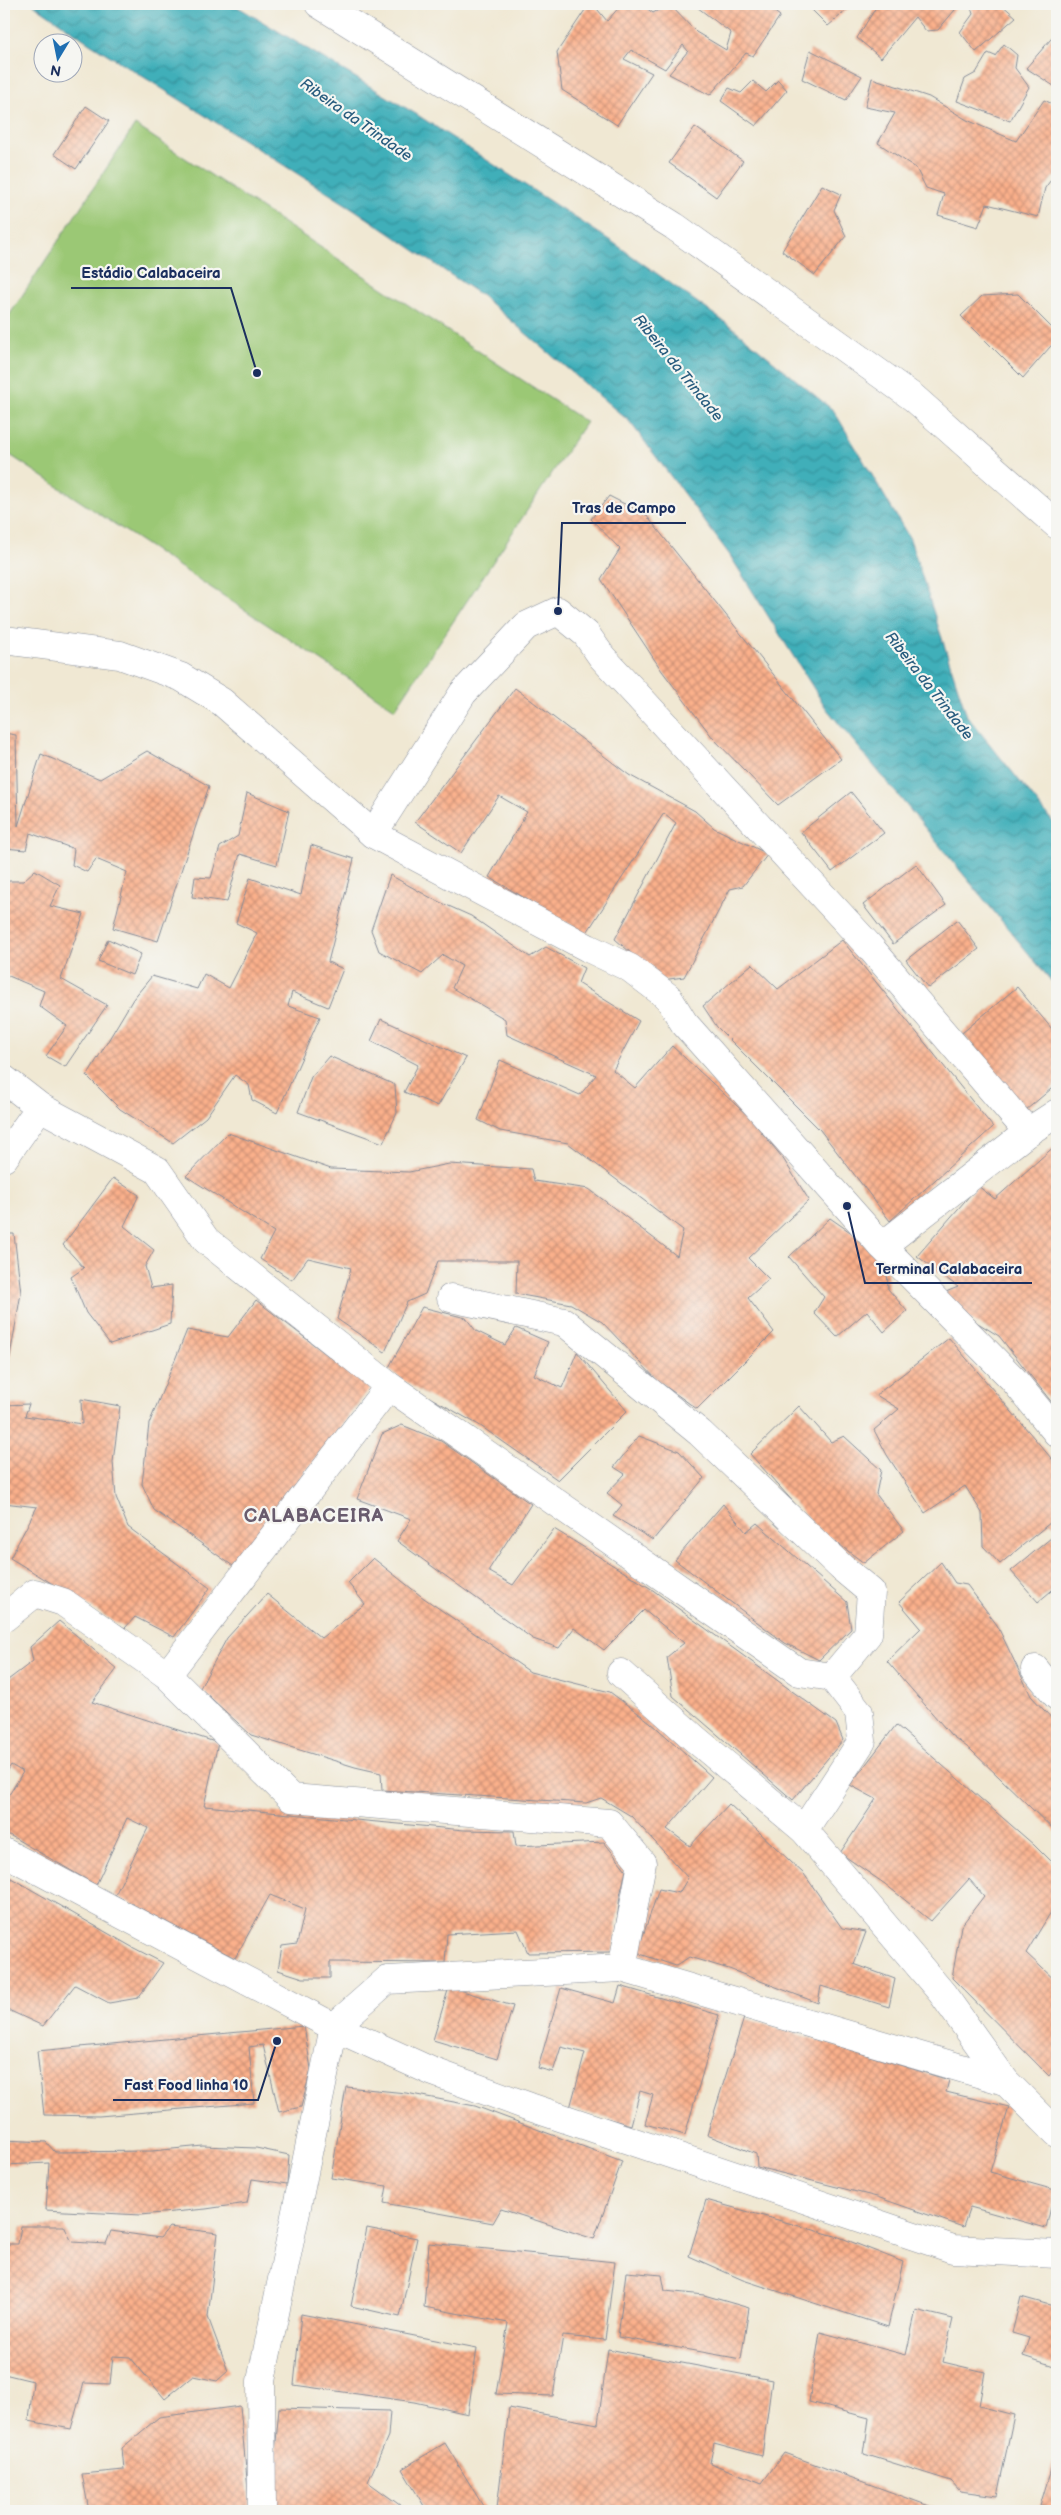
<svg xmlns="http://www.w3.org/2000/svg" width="1061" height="2515" viewBox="0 0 1061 2515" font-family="'Balsamiq Sans',sans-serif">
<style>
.grass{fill:#9bc875;stroke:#5b7c6a}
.water{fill:url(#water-waves);stroke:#2d6f8c}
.building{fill:url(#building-cross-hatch)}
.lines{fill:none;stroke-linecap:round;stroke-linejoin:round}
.minor-casing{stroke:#868c98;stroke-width:29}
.minor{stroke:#fff;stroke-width:28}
.labels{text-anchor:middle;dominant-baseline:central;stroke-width:4.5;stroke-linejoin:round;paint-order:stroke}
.water-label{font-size:15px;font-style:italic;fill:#285c7e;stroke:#f6f6f2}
.district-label{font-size:19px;font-weight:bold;letter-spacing:1px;fill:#695c6e;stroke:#f6f6f2}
.leader{fill:none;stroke:#1b2f5e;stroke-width:2}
.callout-dot{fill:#1b2f5e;stroke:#f6f6f2;stroke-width:2}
.callout-label{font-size:15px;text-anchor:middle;font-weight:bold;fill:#1b2f5e;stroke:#f6f6f2;stroke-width:4.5;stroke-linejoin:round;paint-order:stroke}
</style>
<defs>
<pattern id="water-waves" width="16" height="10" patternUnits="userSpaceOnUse" patternTransform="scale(1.25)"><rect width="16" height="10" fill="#3fafb9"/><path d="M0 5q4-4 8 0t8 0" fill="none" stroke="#348f9a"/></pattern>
<pattern id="building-cross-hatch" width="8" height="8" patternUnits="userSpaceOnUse" patternTransform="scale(1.25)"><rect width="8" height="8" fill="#fbb08b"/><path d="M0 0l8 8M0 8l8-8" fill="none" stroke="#ca9075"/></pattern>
</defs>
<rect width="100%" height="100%" fill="#f6f6f2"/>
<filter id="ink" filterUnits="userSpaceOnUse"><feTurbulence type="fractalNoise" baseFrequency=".02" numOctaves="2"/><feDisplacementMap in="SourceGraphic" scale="10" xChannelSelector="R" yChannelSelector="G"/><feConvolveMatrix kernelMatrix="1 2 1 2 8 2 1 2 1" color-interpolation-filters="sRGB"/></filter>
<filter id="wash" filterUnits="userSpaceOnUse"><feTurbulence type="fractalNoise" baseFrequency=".0096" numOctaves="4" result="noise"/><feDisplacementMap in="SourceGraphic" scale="20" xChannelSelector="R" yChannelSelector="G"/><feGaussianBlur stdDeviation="1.12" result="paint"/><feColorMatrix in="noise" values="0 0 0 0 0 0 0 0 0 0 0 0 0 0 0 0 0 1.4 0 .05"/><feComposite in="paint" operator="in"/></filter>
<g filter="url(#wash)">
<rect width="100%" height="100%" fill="#f0e8d3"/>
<path class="grass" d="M 135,125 L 586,422 L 395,709 L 4,451 L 4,323 Z"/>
<path class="water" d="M 33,4 L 233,4 L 416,114 L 614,243 L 733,328 L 834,411 L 910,539 L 967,716 L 1057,827 L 1057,988 L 826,708 L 729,554 L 630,422 L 482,296 L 355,210 L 88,42 Z"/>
<g id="blocks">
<g class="building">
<path d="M 589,4 L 593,4 L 607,21 L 622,4 L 641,4 L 653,13 L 669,4 L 696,32 L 726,50 L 731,33 L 693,4 L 764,4 L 780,16 L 753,56 L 746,53 L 710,95 L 669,74 L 688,51 L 683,45 L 665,69 L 631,50 L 624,59 L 652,73 L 617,125 L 562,90 L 557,52 Z"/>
<path d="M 806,4 L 854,4 L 828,26 Z"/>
<path d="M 878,4 L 960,4 L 938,30 L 926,31 L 915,17 L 881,58 L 857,38 Z"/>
<path d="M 970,4 L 1001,4 L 1016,17 L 976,52 L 960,32 L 973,14 Z"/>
<path d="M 1057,32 L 1057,88 L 1026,68 Z"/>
<path d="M 1004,44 L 1017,55 L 1015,68 L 1029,87 L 1010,121 L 957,101 L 965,79 L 976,73 L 988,53 L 995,56 Z"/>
<path d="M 810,50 L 862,76 L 846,100 L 802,79 Z"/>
<path d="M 872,78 L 929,97 L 967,120 L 1016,141 L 1044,100 L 1057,106 L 1057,177 L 1053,177 L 1045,188 L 1038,217 L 987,204 L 978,227 L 938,215 L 944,194 L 926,188 L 916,168 L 878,143 L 895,113 L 865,107 Z"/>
<path d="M 778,80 L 787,90 L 756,126 L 721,101 L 729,88 L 741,93 L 753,81 L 766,92 Z"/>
<path d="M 86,106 L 109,121 L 76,169 L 54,154 Z"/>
<path d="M 695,127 L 743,161 L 716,197 L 669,163 Z"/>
<path d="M 822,185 L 841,194 L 834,210 L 846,236 L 815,275 L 782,251 Z"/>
<path d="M 1018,294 L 1057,333 L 1057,339 L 1023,378 L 961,316 L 982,296 Z"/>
<path d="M 609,496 L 646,515 L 841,759 L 778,805 L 713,738 L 662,671 L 601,579 L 620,549 L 591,519 Z"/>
<path d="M 515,688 L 629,775 L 695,811 L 714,828 L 768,854 L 743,886 L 730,889 L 684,977 L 662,980 L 615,939 L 676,823 L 664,813 L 586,934 L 489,877 L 527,812 L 499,796 L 461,853 L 415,822 Z"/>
<path d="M 4,733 L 16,735 L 18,826 L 41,754 L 100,779 L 147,751 L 209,786 L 158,941 L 113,928 L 127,872 L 96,859 L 87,872 L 72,865 L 74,849 L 30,833 L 26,850 L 4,848 Z"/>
<path d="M 851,792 L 884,833 L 832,872 L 801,832 Z"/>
<path d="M 247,793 L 289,811 L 277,865 L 240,854 L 227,902 L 192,897 L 195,877 L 211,878 L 220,847 L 238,836 Z"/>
<path d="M 311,845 L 354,859 L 328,962 L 343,969 L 328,1007 L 292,992 L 288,1006 L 320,1017 L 277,1113 L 252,1100 L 249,1085 L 235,1075 L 206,1117 L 173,1143 L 120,1109 L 87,1076 L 133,999 L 152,976 L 197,989 L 204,974 L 229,988 L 257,933 L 236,923 L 250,878 L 301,895 Z"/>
<path d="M 916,864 L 946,905 L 893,944 L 863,905 Z"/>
<path d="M 35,870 L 60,885 L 50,906 L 84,914 L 61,979 L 107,1005 L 65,1067 L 46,1056 L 67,1026 L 39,1006 L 44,991 L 4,974 L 4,885 L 9,881 L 23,881 Z"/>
<path d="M 390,875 L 433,899 L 471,916 L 530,957 L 546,947 L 584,968 L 578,983 L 639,1021 L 613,1070 L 635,1088 L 672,1046 L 749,1117 L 782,1157 L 809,1200 L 748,1258 L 769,1279 L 748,1298 L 774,1332 L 697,1409 L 658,1381 L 602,1322 L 571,1304 L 516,1294 L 517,1261 L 438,1261 L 425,1294 L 407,1302 L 385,1352 L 337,1319 L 351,1268 L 308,1258 L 292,1280 L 260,1259 L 274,1232 L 186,1176 L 228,1133 L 331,1169 L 409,1172 L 449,1164 L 531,1169 L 534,1181 L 589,1189 L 677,1256 L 683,1230 L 568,1143 L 500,1131 L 478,1120 L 500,1060 L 580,1095 L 596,1075 L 507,1035 L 505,1019 L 452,988 L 462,966 L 443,955 L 422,974 L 379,951 L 371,930 Z"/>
<path d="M 957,920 L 979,949 L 928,988 L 906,960 Z"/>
<path d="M 108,939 L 141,954 L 132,975 L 98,961 Z"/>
<path d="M 842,940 L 993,1127 L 890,1221 L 820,1130 L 717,1027 L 703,1006 L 752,964 L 778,989 Z"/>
<path d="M 1017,987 L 1057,1035 L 1057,1084 L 1026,1110 L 962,1033 Z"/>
<path d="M 381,1019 L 466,1058 L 438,1106 L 404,1092 L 418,1065 L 371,1041 Z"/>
<path d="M 329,1056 L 395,1085 L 397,1113 L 383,1143 L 298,1112 L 311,1077 Z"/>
<path d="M 1057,1144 L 1057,1409 L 999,1336 L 968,1317 L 941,1294 L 958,1287 L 917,1256 L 978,1186 L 995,1199 Z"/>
<path d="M 113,1178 L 139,1195 L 124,1226 L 154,1250 L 145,1266 L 151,1288 L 172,1285 L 170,1324 L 110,1344 L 86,1313 L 71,1277 L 84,1268 L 63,1245 Z"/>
<path d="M 830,1218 L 856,1236 L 887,1266 L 888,1289 L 907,1311 L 884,1332 L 867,1311 L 837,1337 L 814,1313 L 824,1297 L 789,1257 Z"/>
<path d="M 4,1234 L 14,1234 L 21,1293 L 5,1385 Z"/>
<path d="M 256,1300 L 370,1388 L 233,1566 L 154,1510 L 142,1484 L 149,1424 L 187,1330 L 228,1337 Z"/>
<path d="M 422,1307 L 466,1318 L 476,1331 L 505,1345 L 516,1328 L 548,1342 L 534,1375 L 562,1388 L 577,1352 L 627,1411 L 558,1480 L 479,1425 L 422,1393 L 388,1369 Z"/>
<path d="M 949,1338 L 1057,1465 L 1057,1527 L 1051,1522 L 1000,1564 L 983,1546 L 982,1513 L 965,1486 L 925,1513 L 887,1455 L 874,1430 L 899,1409 L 876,1395 Z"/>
<path d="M 81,1399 L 120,1406 L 113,1462 L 116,1497 L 128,1527 L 210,1588 L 174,1637 L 135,1617 L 125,1628 L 10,1558 L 37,1507 L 4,1503 L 4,1405 L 29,1404 L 25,1416 L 82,1424 Z"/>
<path d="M 799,1406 L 831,1442 L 844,1436 L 881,1470 L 876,1494 L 904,1531 L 864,1563 L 816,1527 L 750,1454 Z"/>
<path d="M 402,1425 L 441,1441 L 531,1504 L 488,1571 L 513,1585 L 554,1529 L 650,1588 L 836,1723 L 843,1740 L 793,1800 L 673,1696 L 667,1657 L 684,1643 L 644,1610 L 604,1650 L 574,1628 L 559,1648 L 533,1639 L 397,1541 L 411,1519 L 357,1499 L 382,1434 Z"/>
<path d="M 639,1436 L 679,1451 L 704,1478 L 653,1540 L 613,1516 L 622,1505 L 607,1493 L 625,1474 L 614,1467 Z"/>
<path d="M 723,1504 L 746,1532 L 757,1523 L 847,1602 L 851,1629 L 819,1660 L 785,1643 L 675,1560 Z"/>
<path d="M 1057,1533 L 1057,1586 L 1038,1602 L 1011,1571 Z"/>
<path d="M 373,1558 L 421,1596 L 530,1672 L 610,1692 L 650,1722 L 712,1777 L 667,1829 L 690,1846 L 729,1804 L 804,1874 L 842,1928 L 866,1932 L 854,1964 L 895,1979 L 889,2007 L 821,1986 L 818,2003 L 729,1969 L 689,1957 L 676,1966 L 637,1953 L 659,1889 L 679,1893 L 688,1878 L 631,1816 L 601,1798 L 586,1803 L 382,1790 L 381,1773 L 355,1767 L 251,1735 L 200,1688 L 227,1638 L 267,1594 L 321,1638 L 365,1604 L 348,1583 Z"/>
<path d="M 941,1562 L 955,1583 L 967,1585 L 997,1625 L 1031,1696 L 1057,1724 L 1057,1833 L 971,1750 L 951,1735 L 887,1661 L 921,1628 L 899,1602 Z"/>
<path d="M 59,1621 L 117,1669 L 92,1702 L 218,1743 L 204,1806 L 464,1830 L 514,1831 L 516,1846 L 604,1842 L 626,1870 L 620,1896 L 613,1952 L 528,1953 L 518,1930 L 447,1934 L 445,1963 L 330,1962 L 330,1978 L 303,1978 L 278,1970 L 282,1946 L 297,1944 L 305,1909 L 270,1895 L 235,1958 L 115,1895 L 148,1828 L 127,1818 L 96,1885 L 4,1832 L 4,1803 L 23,1772 L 11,1765 L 4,1777 L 4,1683 L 33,1661 L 30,1647 Z"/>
<path d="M 896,1725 L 1034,1845 L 1057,1868 L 1057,1902 L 1026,1953 L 1057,1982 L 1057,2065 L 1049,2076 L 952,1978 L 961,1926 L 984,1896 L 969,1879 L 931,1921 L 885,1884 L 840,1853 L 876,1799 L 850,1785 Z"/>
<path d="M 4,1874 L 132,1947 L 163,1963 L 138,1998 L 109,2003 L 75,1985 L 43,2026 L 4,2008 Z"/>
<path d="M 620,1986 L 719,2015 L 685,2135 L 645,2124 L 653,2095 L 640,2091 L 631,2125 L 570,2108 L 585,2053 L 561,2047 L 553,2072 L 538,2068 L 561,1988 L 615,2003 Z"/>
<path d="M 449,1987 L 513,2006 L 497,2059 L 433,2040 Z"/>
<path d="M 744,2018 L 949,2080 L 946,2092 L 1009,2107 L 990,2172 L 1055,2190 L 1046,2228 L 970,2207 L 963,2227 L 877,2197 L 757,2167 L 756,2154 L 707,2135 Z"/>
<path d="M 304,2026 L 311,2069 L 301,2107 L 279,2112 L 263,2045 L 249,2047 L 254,2103 L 99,2116 L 44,2115 L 37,2051 Z"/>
<path d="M 346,2087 L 406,2093 L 475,2106 L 622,2161 L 594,2239 L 501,2209 L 493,2223 L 384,2203 L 387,2186 L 331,2178 Z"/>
<path d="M 4,2140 L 46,2142 L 55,2152 L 152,2151 L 203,2146 L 256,2148 L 289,2155 L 287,2184 L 252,2179 L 247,2203 L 206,2209 L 140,2215 L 46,2210 L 49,2163 L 4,2165 Z"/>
<path d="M 706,2200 L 839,2237 L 903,2262 L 888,2327 L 743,2280 L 689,2256 Z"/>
<path d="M 21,2226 L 64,2226 L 72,2242 L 106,2244 L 111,2231 L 160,2238 L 169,2227 L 218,2233 L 208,2317 L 228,2371 L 217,2381 L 193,2376 L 165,2399 L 130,2357 L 113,2356 L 110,2384 L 84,2383 L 71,2429 L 29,2421 L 33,2381 L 4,2374 L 4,2244 L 18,2244 Z"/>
<path d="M 367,2228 L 417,2238 L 400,2317 L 351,2306 Z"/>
<path d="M 429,2243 L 615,2262 L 605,2340 L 563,2336 L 553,2396 L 496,2394 L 508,2323 L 424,2307 Z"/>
<path d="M 626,2272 L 662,2275 L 665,2291 L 704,2295 L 749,2308 L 741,2359 L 618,2337 Z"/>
<path d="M 1021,2297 L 1057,2307 L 1057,2367 L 1023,2356 L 1029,2338 L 1012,2333 Z"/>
<path d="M 916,2310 L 953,2319 L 943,2362 L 985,2372 L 979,2406 L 1014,2415 L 997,2496 L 960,2491 L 951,2481 L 864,2454 L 869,2418 L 809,2402 L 820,2332 L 906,2355 Z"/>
<path d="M 301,2314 L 477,2348 L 468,2414 L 414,2402 L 294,2385 Z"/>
<path d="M 608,2349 L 772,2380 L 762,2456 L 714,2443 L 710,2463 L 762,2483 L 784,2453 L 943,2511 L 499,2511 L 497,2508 L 509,2408 L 598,2424 Z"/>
<path d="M 240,2406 L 250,2511 L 89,2511 L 82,2474 L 124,2470 L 122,2448 L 159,2417 Z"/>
<path d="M 279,2408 L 390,2411 L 388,2436 L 368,2482 L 408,2511 L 275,2511 L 273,2476 Z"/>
<path d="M 445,2443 L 486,2511 L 427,2511 L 402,2469 Z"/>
<path d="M 1057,2449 L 1057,2511 L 1040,2506 Z"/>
</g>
</g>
</g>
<g filter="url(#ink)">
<use href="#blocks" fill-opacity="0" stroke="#868c98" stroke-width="1"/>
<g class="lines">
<g class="minor-casing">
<g id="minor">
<path d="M 319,4 L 674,226 L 914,398 L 1057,525"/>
<path d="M 4,640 L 120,655 L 181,677 L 222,702 L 373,834 L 588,948 L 630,968 L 668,997 L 684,1023 L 882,1246 L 1013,1379 L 1057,1433"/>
<path d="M 373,834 L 463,693 L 526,626 L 558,611 L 586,634 L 602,657 L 869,946 L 1028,1132"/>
<path d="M 4,1079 L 40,1107 L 157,1170 L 206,1240 L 389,1386 L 799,1672 L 832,1677 L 859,1712 L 862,1741 L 804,1830 L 942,1993 L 1005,2081 L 1057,2133"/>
<path d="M 4,1158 L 40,1107"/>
<path d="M 882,1246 L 1028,1132 L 1057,1113"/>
<path d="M 451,1298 L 564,1322 L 700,1433 L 841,1567 L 871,1592 L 868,1634 L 832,1677"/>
<path d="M 4,1618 L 35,1593 L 63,1602 L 167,1675 L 291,1798 L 609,1823 L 642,1863 L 622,1968 L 1005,2081"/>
<path d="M 1035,1669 L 1057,1696"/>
<path d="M 621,1673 L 694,1738 L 804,1830"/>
<path d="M 167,1675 L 389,1386"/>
<path d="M 4,1852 L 334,2027 L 431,2071 L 530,2107 L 953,2249 L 1057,2254"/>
<path d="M 262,2511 L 261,2381 L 334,2027 L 387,1980 L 622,1968"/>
</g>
</g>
<use href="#minor" class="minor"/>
</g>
</g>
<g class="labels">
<g class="water-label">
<text transform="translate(356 120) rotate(35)">Ribeira da Trindade</text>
<text transform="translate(678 368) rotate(51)">Ribeira da Trindade</text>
<text transform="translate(929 686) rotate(52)">Ribeira da Trindade</text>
</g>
<g class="district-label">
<text x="314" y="1516">CALABACEIRA</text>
</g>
</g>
<path class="leader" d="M257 373L231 288H71M558 611L562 523H686M847 1206L865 1283H1032M277 2041L258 2100H113"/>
<g class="callout-dot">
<circle cx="257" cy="373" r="5"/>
<circle cx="558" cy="611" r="5"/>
<circle cx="847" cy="1206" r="5"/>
<circle cx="277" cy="2041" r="5"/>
</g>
<g class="callout-label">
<text x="151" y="278">Estádio Calabaceira</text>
<text x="624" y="513">Tras de Campo</text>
<text x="949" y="1274">Terminal Calabaceira</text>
<text x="186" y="2090">Fast Food linha 10</text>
</g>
<rect width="1061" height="2515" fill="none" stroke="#f6f6f2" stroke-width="20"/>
<g transform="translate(58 58) rotate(190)"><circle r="24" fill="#f6f6f2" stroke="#9ea6b7"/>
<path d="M0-4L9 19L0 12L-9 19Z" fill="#1f6fb2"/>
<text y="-8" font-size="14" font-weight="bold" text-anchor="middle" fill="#1b2f5e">N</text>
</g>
</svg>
